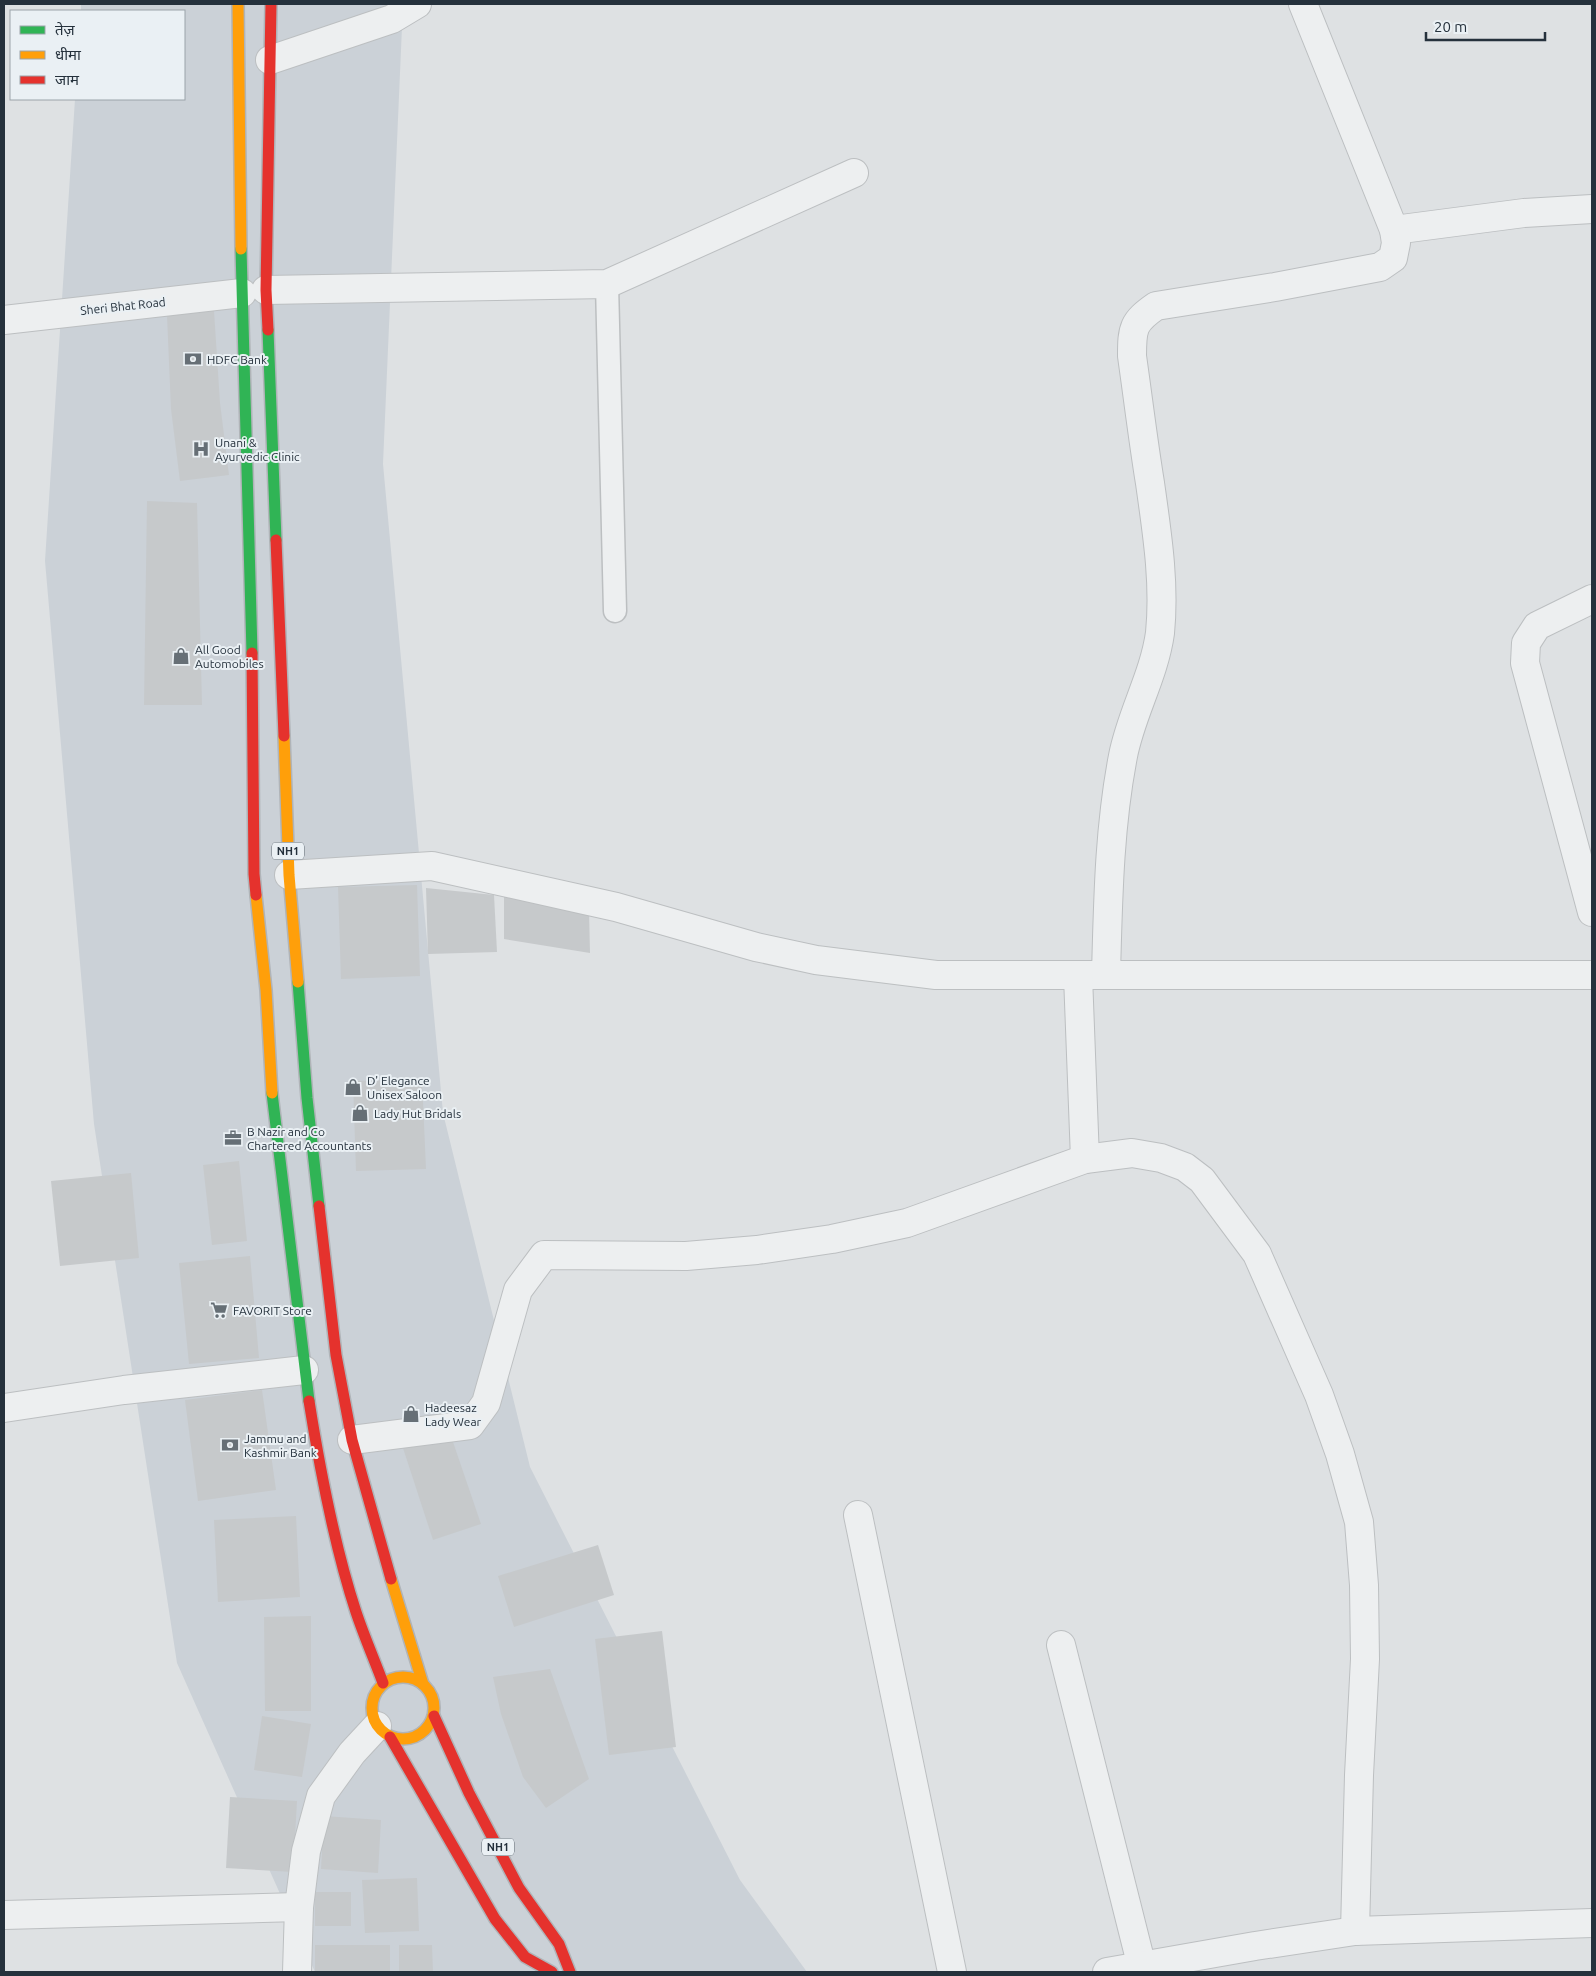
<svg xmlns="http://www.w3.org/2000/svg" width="1596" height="1976" viewBox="0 0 1596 1976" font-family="Ubuntu,'Noto Sans Devanagari',sans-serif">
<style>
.built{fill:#cbd1d7}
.building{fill:#c6c9cb}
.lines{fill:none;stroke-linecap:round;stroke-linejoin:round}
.lane-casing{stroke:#bcbfc1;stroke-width:25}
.street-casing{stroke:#bcbfc1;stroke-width:30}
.fast-casing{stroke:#b0b4b8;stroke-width:14}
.slow-casing{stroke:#b0b4b8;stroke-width:14}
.jam-casing{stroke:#b0b4b8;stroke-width:14}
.lane{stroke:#edeff0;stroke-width:22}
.street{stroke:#edeff0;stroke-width:28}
.fast{stroke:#30b455;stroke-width:11}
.slow{stroke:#ff9f0a;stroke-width:11}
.jam{stroke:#e5322d;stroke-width:11}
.labels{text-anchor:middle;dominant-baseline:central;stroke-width:4;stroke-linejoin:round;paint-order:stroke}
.shield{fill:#eaf0f4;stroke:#606a73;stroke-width:1}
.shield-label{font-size:11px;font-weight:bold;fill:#25313c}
.street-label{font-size:12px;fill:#25313c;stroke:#eaf0f4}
.poi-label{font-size:12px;fill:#25313c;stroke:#eaf0f4;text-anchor:start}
</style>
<rect width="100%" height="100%" fill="#dee1e3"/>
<path class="built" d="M 81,4 L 403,4 L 383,464 L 443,1113 L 530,1467 L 740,1880 L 807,1972 L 315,1972 L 177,1663 L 94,1124 L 45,561 L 75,99 L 184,99 L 184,11 L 81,11 Z"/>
<g class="building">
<path d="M 214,311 L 220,403 L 229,475 L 180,481 L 171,409 L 167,315 Z"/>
<path d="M 147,501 L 197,503 L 202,705 L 144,705 Z"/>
<path d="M 417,885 L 420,976 L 341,979 L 338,887 Z"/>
<path d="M 426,888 L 494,895 L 497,952 L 428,954 Z"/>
<path d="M 504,896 L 589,910 L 590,953 L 504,939 Z"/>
<path d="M 422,1079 L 426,1169 L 356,1171 L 353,1081 Z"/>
<path d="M 239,1161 L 247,1241 L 212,1245 L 203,1165 Z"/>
<path d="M 131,1173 L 139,1258 L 60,1266 L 51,1181 Z"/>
<path d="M 250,1256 L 259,1358 L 189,1364 L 179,1263 Z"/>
<path d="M 262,1390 L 276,1490 L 198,1501 L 185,1400 Z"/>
<path d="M 453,1442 L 481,1524 L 433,1540 L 403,1448 Z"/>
<path d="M 296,1516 L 300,1597 L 218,1602 L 214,1520 Z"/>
<path d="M 598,1545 L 614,1595 L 514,1627 L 498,1576 Z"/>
<path d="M 311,1616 L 311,1711 L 265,1711 L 264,1617 Z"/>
<path d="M 662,1631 L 676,1747 L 609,1755 L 595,1639 Z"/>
<path d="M 550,1669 L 589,1779 L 546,1808 L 523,1777 L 501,1714 L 493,1677 Z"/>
<path d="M 262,1716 L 311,1724 L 302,1777 L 254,1770 Z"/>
<path d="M 230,1797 L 297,1801 L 293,1872 L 226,1868 Z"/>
<path d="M 324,1816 L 381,1820 L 378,1873 L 321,1869 Z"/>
<path d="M 417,1878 L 419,1931 L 365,1933 L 362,1880 Z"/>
<rect x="315" y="1892" width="36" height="34"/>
<rect x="315" y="1945" width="75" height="27"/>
<path d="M 399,1945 L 432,1945 L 433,1972 L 399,1972 Z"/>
</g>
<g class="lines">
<g class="lane-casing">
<path id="lane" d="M 607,284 L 615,611"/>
</g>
<g class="street-casing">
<g id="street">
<path d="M 270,60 L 392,19 L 417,4"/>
<path d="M 1394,230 L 1524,213 L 1592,209"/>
<path d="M 266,290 L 607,284 L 854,173"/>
<path d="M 4,320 L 242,293"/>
<path d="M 1592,599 L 1537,626 L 1526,643 L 1525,663 L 1592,912"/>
<path d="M 289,875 L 432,866 L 616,907 L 756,947 L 816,960 L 936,975 L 1592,975"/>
<path d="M 1106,974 C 1108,902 1109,828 1123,756 C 1131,714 1154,676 1160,633 C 1165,583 1157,533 1150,483 C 1143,440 1138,398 1132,356 C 1132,328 1133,322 1156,306 L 1275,287 L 1380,267 L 1393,258 L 1396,243 L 1394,230 L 1303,4"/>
<path d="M 1078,976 L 1085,1159"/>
<path d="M 4,1408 L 124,1390 L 304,1370"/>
<path d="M 352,1440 L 470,1425 L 486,1403 L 518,1290 L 544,1255 L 686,1256 L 757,1250 L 832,1239 L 907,1223 L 1085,1159 L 1132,1153 L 1161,1158 L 1185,1167 L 1202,1180 L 1257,1254 L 1319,1395 L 1340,1454 L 1359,1522 L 1364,1585 L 1365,1659 L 1359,1775 L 1355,1931"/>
<path d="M 858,1515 L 952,1972"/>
<path d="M 1061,1645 L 1142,1967"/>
<path d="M 4,1915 L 299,1907"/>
<path d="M 297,1972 L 299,1907 L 306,1851 L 321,1796 L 352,1753 L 377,1726"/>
<path d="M 1107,1972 L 1255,1946 L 1355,1931 L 1592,1923"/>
</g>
</g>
<g class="fast-casing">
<g id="fast">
<path d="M 241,249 L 252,653"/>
<path d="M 268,330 L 276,540"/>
<path d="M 298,982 L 307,1098 L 319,1206"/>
<path d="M 272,1093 L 309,1401"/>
</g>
</g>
<g class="slow-casing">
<g id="slow">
<path d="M 238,4 L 241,249"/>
<path d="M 284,736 L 289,875 L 298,982"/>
<path d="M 256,895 L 266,990 L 272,1093"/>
<path d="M 391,1579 L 423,1684"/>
<circle cx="403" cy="1708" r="31"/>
</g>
</g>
<g class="jam-casing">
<g id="jam">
<path d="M 268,330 L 266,290 L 271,4"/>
<path d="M 276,540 L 284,736"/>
<path d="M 252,653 L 254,874 L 256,895"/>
<path d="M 319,1206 L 336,1355 L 352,1440 L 391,1579"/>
<path d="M 309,1401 C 320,1470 334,1545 356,1612 C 364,1636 374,1659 383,1683"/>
<path d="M 434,1716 L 469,1793 L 519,1888 L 559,1944 L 570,1972"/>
<path d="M 390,1737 L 495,1919 L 525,1957 L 552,1972"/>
</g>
</g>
<use href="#lane" class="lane"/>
<use href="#street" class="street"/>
<use href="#fast" class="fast"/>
<use href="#slow" class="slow"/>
<use href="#jam" class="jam"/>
</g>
<defs>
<g id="bank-bare" transform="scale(1.35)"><path d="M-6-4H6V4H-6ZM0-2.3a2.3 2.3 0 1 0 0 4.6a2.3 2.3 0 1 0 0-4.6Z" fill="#666f76" stroke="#eaf0f4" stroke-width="2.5" paint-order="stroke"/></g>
<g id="hospital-bare" transform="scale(1.35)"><path d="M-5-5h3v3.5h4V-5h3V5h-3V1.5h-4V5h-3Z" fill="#666f76" stroke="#eaf0f4" stroke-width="2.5" paint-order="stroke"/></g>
<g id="shop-bare" transform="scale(1.35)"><path d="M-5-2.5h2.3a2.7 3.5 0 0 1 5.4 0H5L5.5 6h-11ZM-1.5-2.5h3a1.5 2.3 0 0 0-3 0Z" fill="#666f76" stroke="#eaf0f4" stroke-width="2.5" paint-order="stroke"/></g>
<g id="office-bare" transform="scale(1.35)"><path d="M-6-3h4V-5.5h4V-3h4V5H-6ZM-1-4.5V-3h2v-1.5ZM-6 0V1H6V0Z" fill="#666f76" stroke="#eaf0f4" stroke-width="2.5" paint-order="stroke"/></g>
<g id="supermarket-bare" transform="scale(1.35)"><path d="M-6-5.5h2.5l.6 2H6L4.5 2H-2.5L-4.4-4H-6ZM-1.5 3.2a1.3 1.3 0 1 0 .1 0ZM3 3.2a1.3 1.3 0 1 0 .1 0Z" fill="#666f76" stroke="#eaf0f4" stroke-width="2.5" paint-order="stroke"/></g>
</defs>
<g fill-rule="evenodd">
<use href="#bank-bare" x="193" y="359"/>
<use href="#hospital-bare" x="201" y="449"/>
<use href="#shop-bare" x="181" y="656"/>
<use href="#shop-bare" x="353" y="1087"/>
<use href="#shop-bare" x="360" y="1113"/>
<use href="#office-bare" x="233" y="1138"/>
<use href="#supermarket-bare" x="219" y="1310"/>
<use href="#shop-bare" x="411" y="1414"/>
<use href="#bank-bare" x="230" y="1445"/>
</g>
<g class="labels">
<g class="shield">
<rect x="272" y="842.5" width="32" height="17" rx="4"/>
<rect x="482" y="1838.5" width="32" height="17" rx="4"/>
</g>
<g class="shield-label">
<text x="288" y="851">NH1</text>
<text x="498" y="1847">NH1</text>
</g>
<g class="street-label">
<text transform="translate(123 306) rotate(-6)">Sheri Bhat Road</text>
</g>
<g class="poi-label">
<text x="207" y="359">HDFC Bank</text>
<text x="215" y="442">Unani &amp;<tspan x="215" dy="14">Ayurvedic Clinic</tspan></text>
<text x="195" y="649">All Good<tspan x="195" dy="14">Automobiles</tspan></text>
<text x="367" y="1080">D' Elegance<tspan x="367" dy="14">Unisex Saloon</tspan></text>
<text x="374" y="1113">Lady Hut Bridals</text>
<text x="247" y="1131">B Nazir and Co<tspan x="247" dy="14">Chartered Accountants</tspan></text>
<text x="233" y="1310">FAVORIT Store</text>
<text x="425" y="1407">Hadeesaz<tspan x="425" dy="14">Lady Wear</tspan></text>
<text x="244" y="1438">Jammu and<tspan x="244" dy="14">Kashmir Bank</tspan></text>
</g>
</g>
<rect width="1596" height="1976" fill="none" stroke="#25313c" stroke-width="10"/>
<rect x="10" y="10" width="175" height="90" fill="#eaf0f4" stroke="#9ba4aa"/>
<rect x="20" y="26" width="25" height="8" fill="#30b455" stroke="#9ba4aa"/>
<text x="55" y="35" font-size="15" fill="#25313c">तेज़</text>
<rect x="20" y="51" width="25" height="8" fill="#ff9f0a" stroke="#9ba4aa"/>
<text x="55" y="60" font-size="15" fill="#25313c">धीमा</text>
<rect x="20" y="76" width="25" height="8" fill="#e5322d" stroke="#9ba4aa"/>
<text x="55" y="85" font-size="15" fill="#25313c">जाम</text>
<path d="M1426 32v8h119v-8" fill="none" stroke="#25313c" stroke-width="2.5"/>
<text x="1434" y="32" font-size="15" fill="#25313c" stroke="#eaf0f4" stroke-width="4" paint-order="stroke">20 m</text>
</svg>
